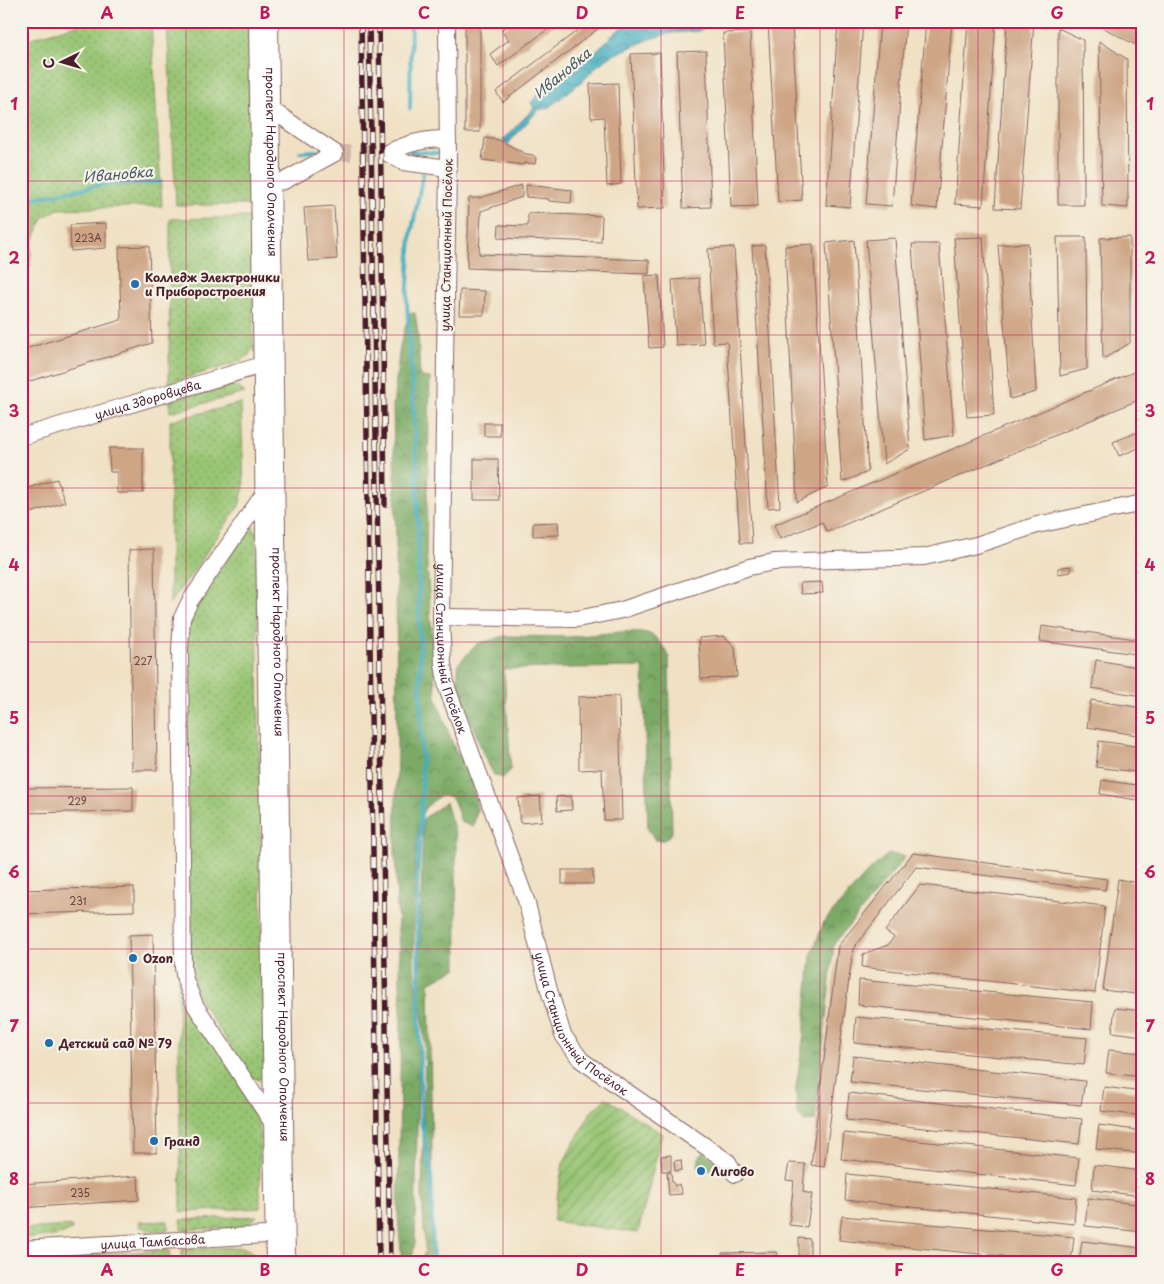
<svg xmlns="http://www.w3.org/2000/svg" width="1164" height="1284" viewBox="0 0 1164 1284" font-family="'Playpen Sans',sans-serif">
<style>
.grass{fill:url(#grass-dots);stroke:#71724f}
.forest{fill:url(#forest-crowns);stroke:#626448}
.garden{fill:url(#garden-furrows);stroke:#71724f}
.water{fill:url(#water-waves);stroke:#466676}
.lines{fill:none;stroke-linecap:round;stroke-linejoin:round}
.stream{stroke:#42aec1;stroke-width:4}
.building{fill:#cea585}
.minor-tunnel{stroke:#cfbaa5;stroke-width:16;stroke-dasharray:16 8;stroke-linecap:butt}
.minor-casing{stroke:#846361;stroke-width:18}
.minor{stroke:#fff;stroke-width:16}
.rail-casing{stroke:#4a1f2b;stroke-width:5.5}
.rail{stroke:#f7f3e8;stroke-width:4;stroke-dasharray:11;stroke-linecap:butt}
.grid{fill:none;stroke:#c2185b;stroke-width:1;stroke-opacity:0.55}
.poi-dot{fill:#1f6fb2;stroke:#f7f3e8;stroke-width:2}
.labels{text-anchor:middle;dominant-baseline:central;stroke-width:4.5;stroke-linejoin:round;paint-order:stroke}
.number-label{font-size:10px;fill:#6b4042}
.street-label{font-size:12px;fill:#4a1f2b;stroke:#f7f3e8}
.poi-label{font-size:12px;font-weight:bold;fill:#4a1f2b;stroke:#f7f3e8;text-anchor:start}
.water-label{font-size:14px;font-style:italic;fill:#475867;stroke:#f7f3e8}
.neatline{fill:none;stroke:#c2185b;stroke-width:2}
.grid-label{font-size:16px;text-anchor:middle;font-weight:bold;fill:#c2185b}
</style>
<defs>
<pattern id="grass-dots" width="8" height="8" patternUnits="userSpaceOnUse" patternTransform="scale(1.25)"><rect width="8" height="8" fill="#98c573"/><path d="M2 2h.1M6 6h.1" fill="none" stroke="#7e9f5f" stroke-width="1.8" stroke-linecap="round"/></pattern>
<pattern id="forest-crowns" width="20" height="18" patternUnits="userSpaceOnUse" patternTransform="scale(1.25)"><rect width="20" height="18" fill="#7aaa65"/><path d="M2 6a3 3 0 1 1 6 0M12 15a3 3 0 1 1 6 0" fill="none" stroke="#668a53"/></pattern>
<pattern id="garden-furrows" width="10" height="10" patternUnits="userSpaceOnUse" patternTransform="scale(1.25)"><rect width="10" height="10" fill="#98c573"/><path d="M-1 1l2-2M0 10L10 0M9 11l2-2" fill="none" stroke="#7e9f5f"/></pattern>
<pattern id="water-waves" width="16" height="10" patternUnits="userSpaceOnUse" patternTransform="scale(1.25)"><rect width="16" height="10" fill="#42aec1"/><path d="M0 5q4-4 8 0t8 0" fill="none" stroke="#398d9d"/></pattern>
</defs>
<rect width="100%" height="100%" fill="#f7f3e8"/>
<filter id="ink" filterUnits="userSpaceOnUse"><feTurbulence type="fractalNoise" baseFrequency=".02" numOctaves="2"/><feDisplacementMap in="SourceGraphic" scale="10" xChannelSelector="R" yChannelSelector="G"/><feConvolveMatrix kernelMatrix="1 2 1 2 8 2 1 2 1" color-interpolation-filters="sRGB"/></filter>
<filter id="wash" filterUnits="userSpaceOnUse"><feTurbulence type="fractalNoise" baseFrequency=".0096" numOctaves="4" result="noise"/><feDisplacementMap in="SourceGraphic" scale="20" xChannelSelector="R" yChannelSelector="G"/><feGaussianBlur stdDeviation="1.12" result="paint"/><feColorMatrix in="noise" values="0 0 0 0 0 0 0 0 0 0 0 0 0 0 0 0 0 1.4 0 .05"/><feComposite in="paint" operator="in"/></filter>
<g filter="url(#wash)">
<rect width="100%" height="100%" fill="#f0e1c4"/>
<g class="grass">
<path d="M 90,21 L 151,21 L 162,206 L 58,209 L 43,218 L 32,243 L 30,265 L 21,270 L 21,41 Z"/>
<path d="M 167,21 L 249,21 L 252,205 L 176,205 Z"/>
<path d="M 252,217 L 253,348 L 248,356 L 239,362 L 169,383 L 170,219 Z"/>
<path d="M 225,385 L 238,387 L 245,393 L 170,412 L 170,400 Z"/>
<path d="M 241,403 L 244,487 L 239,506 L 170,604 L 170,421 Z"/>
<path d="M 253,526 L 256,533 L 264,1068 L 262,1078 L 259,1080 L 251,1077 L 201,1002 L 195,989 L 190,964 L 186,652 L 189,624 L 196,604 L 250,527 Z"/>
<path d="M 178,979 L 257,1115 L 260,1132 L 260,1208 L 181,1212 Z"/>
<path d="M 257,1216 L 250,1223 L 240,1227 L 181,1230 L 181,1220 Z"/>
<path d="M 168,1221 L 168,1230 L 156,1231 L 140,1227 L 139,1222 Z"/>
<path d="M 71,1226 L 72,1230 L 56,1236 L 21,1238 L 21,1229 Z"/>
<path d="M 243,1247 L 252,1252 L 256,1257 L 182,1260 L 182,1249 Z"/>
<path d="M 169,1250 L 170,1261 L 127,1263 L 55,1263 L 55,1256 Z"/>
<path d="M 42,1257 L 42,1263 L 21,1263 L 21,1258 Z"/>
</g>
<g class="forest">
<path d="M 415,313 L 418,333 L 420,377 L 430,378 L 426,549 L 436,697 L 453,745 L 472,778 L 477,811 L 473,827 L 461,822 L 454,801 L 450,796 L 439,796 L 425,808 L 421,816 L 418,827 L 414,885 L 414,968 L 419,1016 L 415,1243 L 411,1262 L 402,1263 L 398,1216 L 401,1010 L 395,851 L 397,749 L 396,538 L 393,406 L 400,346 L 409,314 Z"/>
<path d="M 619,632 C 648,631 655,630 669,657 L 672,833 L 664,840 L 655,840 L 648,829 L 643,667 L 504,669 L 511,770 L 503,778 L 494,775 L 484,756 L 458,684 L 458,664 L 477,644 L 505,636 L 570,637 Z"/>
<path d="M 446,802 L 456,836 L 457,968 L 429,983 L 434,1263 L 422,1263 L 425,1248 L 422,1197 L 425,1050 L 419,979 L 423,819 Z"/>
<path d="M 888,854 L 906,856 L 834,944 L 815,1120 L 805,1122 L 797,1114 L 796,1088 L 804,1034 L 811,956 L 824,922 L 868,872 Z"/>
<path d="M 704,1152 L 720,1165 L 720,1168 L 705,1171 L 698,1168 L 699,1158 Z"/>
</g>
<path class="garden" d="M 606,1098 L 662,1134 L 638,1233 L 553,1221 L 563,1163 L 591,1112 Z"/>
<path class="water" d="M 633,21 L 713,21 L 699,31 L 671,33 L 650,39 L 613,55 L 598,65 L 585,79 L 548,108 L 538,110 L 508,144 L 503,140 L 534,108 L 531,103 L 542,89 L 555,85 L 598,49 L 619,29 Z"/>
<g class="lines">
<g class="stream">
<path d="M 410,109 L 411,21"/>
<path d="M 410,151 L 437,153"/>
<path d="M 300,152 L 316,151"/>
<path d="M 423,174 L 411,235 L 407,302 L 417,469 L 422,791 L 417,886 L 421,1121 L 431,1173 L 433,1263"/>
<path d="M 21,209 L 35,198 L 100,185 L 161,182"/>
<path d="M 513,1263 L 513,1262"/>
</g>
</g>
<g id="blocks">
<g class="building">
<rect x="465" y="21" width="15" height="111"/>
<path d="M 514,21 L 559,21 L 498,66 L 490,54 L 509,40 L 501,30 Z"/>
<path d="M 590,21 L 608,21 L 503,102 L 496,92 Z"/>
<path d="M 768,21 L 792,21 L 802,200 L 778,202 Z"/>
<path d="M 838,21 L 863,21 L 850,207 L 826,205 Z"/>
<path d="M 880,21 L 906,21 L 892,206 L 866,204 Z"/>
<path d="M 926,21 L 952,21 L 937,209 L 911,206 Z"/>
<path d="M 968,21 L 996,21 L 983,206 L 955,204 Z"/>
<path d="M 1007,21 L 1034,21 L 1020,209 L 995,208 Z"/>
<path d="M 1091,21 L 1125,21 L 1143,31 L 1143,49 Z"/>
<path d="M 1058,28 L 1083,40 L 1084,205 L 1058,205 Z"/>
<path d="M 750,32 L 758,206 L 731,207 L 723,33 Z"/>
<path d="M 1099,41 L 1127,59 L 1128,208 L 1102,206 Z"/>
<path d="M 706,51 L 711,207 L 683,208 L 677,52 Z"/>
<path d="M 660,53 L 665,208 L 637,209 L 631,54 Z"/>
<path d="M 618,83 L 621,184 L 607,186 L 604,117 L 591,118 L 590,84 Z"/>
<path d="M 485,138 L 499,140 L 526,154 L 533,155 L 536,158 L 535,164 L 524,163 L 524,165 L 482,160 Z"/>
<path d="M 522,185 L 522,197 L 481,211 L 479,254 L 649,260 L 649,274 L 467,268 L 469,198 L 479,198 Z"/>
<path d="M 526,185 L 572,190 L 571,203 L 549,201 L 549,199 L 526,197 Z"/>
<path d="M 334,206 L 337,259 L 308,261 L 304,208 Z"/>
<path d="M 528,213 L 602,216 L 601,242 L 498,238 L 499,225 L 528,226 Z"/>
<path d="M 106,223 L 106,248 L 71,251 L 70,225 Z"/>
<path d="M 983,237 L 994,415 L 967,417 L 954,238 Z"/>
<path d="M 1057,237 L 1086,237 L 1087,369 L 1060,376 Z"/>
<path d="M 1130,237 L 1130,343 L 1103,359 L 1100,238 Z"/>
<path d="M 895,238 L 910,449 L 884,464 L 866,240 Z"/>
<path d="M 854,240 L 868,472 L 842,482 L 826,243 Z"/>
<path d="M 1028,243 L 1036,392 L 1010,399 L 998,245 Z"/>
<path d="M 813,244 L 828,487 L 797,502 L 785,246 Z"/>
<path d="M 912,244 L 939,244 L 954,435 L 925,440 Z"/>
<path d="M 765,245 L 780,507 L 768,508 L 752,246 Z"/>
<path d="M 149,246 L 152,343 L 24,383 L 21,375 L 21,350 L 121,320 L 119,247 Z"/>
<path d="M 734,247 L 752,543 L 740,543 L 727,342 L 713,343 L 708,249 Z"/>
<path d="M 659,275 L 663,347 L 649,348 L 644,276 Z"/>
<path d="M 699,278 L 704,344 L 676,346 L 672,280 Z"/>
<path d="M 460,290 L 485,291 L 484,315 L 459,315 Z"/>
<path d="M 1143,368 L 1143,398 L 827,532 L 822,522 L 780,539 L 774,525 Z"/>
<rect x="484" y="423" width="16" height="13"/>
<path d="M 1143,430 L 1143,446 L 1119,456 L 1113,442 Z"/>
<path d="M 109,448 L 143,448 L 143,493 L 117,493 L 117,472 L 110,472 Z"/>
<path d="M 474,459 L 498,459 L 499,500 L 474,500 Z"/>
<path d="M 57,479 L 65,502 L 21,516 L 21,490 Z"/>
<path d="M 558,522 L 559,535 L 533,536 L 533,523 Z"/>
<path d="M 154,549 L 157,770 L 132,770 L 129,550 Z"/>
<path d="M 1070,566 L 1071,572 L 1058,574 L 1058,568 Z"/>
<path d="M 822,582 L 823,593 L 801,594 L 800,583 Z"/>
<path d="M 1042,626 L 1143,640 L 1143,655 L 1040,641 Z"/>
<path d="M 724,636 L 735,647 L 737,677 L 701,679 L 699,638 Z"/>
<path d="M 1096,660 L 1143,668 L 1143,696 L 1092,688 Z"/>
<path d="M 619,696 L 622,820 L 604,820 L 602,769 L 579,770 L 578,697 Z"/>
<path d="M 1091,700 L 1143,708 L 1143,736 L 1087,727 Z"/>
<path d="M 1099,741 L 1143,747 L 1143,773 L 1096,767 Z"/>
<path d="M 1102,780 L 1143,786 L 1143,801 L 1100,794 Z"/>
<path d="M 133,787 L 133,811 L 21,813 L 21,788 Z"/>
<path d="M 540,796 L 542,821 L 520,823 L 518,798 Z"/>
<path d="M 571,796 L 572,810 L 557,811 L 556,797 Z"/>
<path d="M 913,853 L 1107,879 L 1105,890 L 916,867 L 853,949 L 824,1167 L 811,1165 L 838,946 Z"/>
<rect x="562" y="870" width="31" height="14"/>
<path d="M 1118,879 L 1133,882 L 1143,891 L 1143,995 L 1103,990 Z"/>
<path d="M 920,885 L 1105,906 L 1095,993 L 862,967 L 863,954 L 888,945 L 894,937 L 885,931 Z"/>
<path d="M 134,887 L 134,911 L 21,914 L 21,890 Z"/>
<path d="M 153,934 L 157,1153 L 133,1153 L 129,935 Z"/>
<path d="M 859,980 L 1093,1002 L 1091,1029 L 858,1005 Z"/>
<path d="M 1115,1008 L 1143,1011 L 1143,1036 L 1112,1032 Z"/>
<path d="M 856,1017 L 1087,1038 L 1084,1065 L 854,1043 Z"/>
<path d="M 1109,1050 L 1143,1053 L 1143,1077 L 1106,1073 Z"/>
<path d="M 853,1056 L 1085,1081 L 1081,1105 L 850,1082 Z"/>
<path d="M 1104,1087 L 1143,1092 L 1143,1116 L 1101,1111 Z"/>
<path d="M 849,1093 L 1082,1119 L 1079,1144 L 846,1120 Z"/>
<path d="M 1099,1125 L 1143,1131 L 1143,1154 L 1096,1149 Z"/>
<path d="M 844,1133 L 1079,1158 L 1076,1185 L 841,1159 Z"/>
<path d="M 671,1155 L 671,1171 L 662,1171 L 661,1156 Z"/>
<path d="M 681,1160 L 682,1170 L 675,1171 L 674,1161 Z"/>
<path d="M 789,1163 L 805,1164 L 803,1192 L 812,1194 L 807,1227 L 789,1225 L 794,1181 L 786,1180 Z"/>
<path d="M 1094,1165 L 1143,1171 L 1143,1196 L 1092,1190 Z"/>
<path d="M 667,1172 L 671,1172 L 672,1181 L 675,1186 L 679,1184 L 682,1194 L 669,1195 Z"/>
<path d="M 847,1174 L 1076,1198 L 1074,1224 L 845,1200 Z"/>
<path d="M 138,1176 L 139,1200 L 21,1208 L 21,1184 Z"/>
<path d="M 1088,1198 L 1143,1205 L 1143,1232 L 1085,1226 Z"/>
<path d="M 842,1216 L 1074,1237 L 1071,1263 L 839,1240 Z"/>
<path d="M 799,1238 L 810,1239 L 810,1263 L 799,1263 Z"/>
<path d="M 1082,1241 L 1143,1248 L 1143,1263 L 1079,1263 Z"/>
<path d="M 777,1252 L 778,1263 L 723,1263 L 722,1253 Z"/>
</g>
</g>
</g>
<g filter="url(#ink)">
<use href="#blocks" fill-opacity="0" stroke="#846361" stroke-width="1"/>
<g class="lines">
<path class="minor-tunnel" d="M 335,153 L 387,153"/>
<g class="minor-casing">
<g id="minor">
<path d="M 257,21 L 274,1263"/>
<path id="s1" d="M 270,21 L 287,1263"/>
<path id="s2" d="M 447,21 L 448,168 L 441,617 L 443,664 L 447,688 L 526,900 L 549,990 L 563,1035 L 581,1060 L 728,1162 L 735,1174"/>
<path d="M 387,153 L 403,162 L 448,168"/>
<path d="M 387,153 C 409,143 423,139 448,139"/>
<path d="M 263,184 L 284,181 L 335,153 L 272,110 L 264,110"/>
<path id="s3" d="M 21,437 L 262,365 L 271,365"/>
<path d="M 263,495 L 190,601 L 182,618 L 180,649 L 183,968 L 185,980 L 195,1005 L 272,1122"/>
<path d="M 441,617 L 577,619 L 622,610 L 749,567 L 774,562 L 924,557 L 976,545 L 1037,525 L 1143,503"/>
<path id="s4" d="M 21,1249 L 284,1234"/>
</g>
</g>
<use href="#minor" class="minor"/>
<g class="rail-casing">
<g id="rail">
<path d="M 361,21 L 379,1263"/>
<path d="M 369,21 L 390,1263"/>
<path d="M 379,21 L 385,505"/>
</g>
</g>
<use href="#rail" class="rail"/>
</g>
</g>
<path class="grid" d="M 186,21 L 186,1263M 344,21 L 344,1263M 503,21 L 503,1263M 661,21 L 661,1263M 820,21 L 820,1263M 978,21 L 978,1263M 21,181 L 1143,181M 21,335 L 1143,335M 21,488 L 1143,488M 21,642 L 1143,642M 21,796 L 1143,796M 21,949 L 1143,949M 21,1103 L 1143,1103"/>
<g class="poi-dot">
<circle cx="135" cy="284" r="5"/>
<circle cx="133" cy="958" r="5"/>
<circle cx="49" cy="1043" r="5"/>
<circle cx="154" cy="1141" r="5"/>
<circle cx="701" cy="1171" r="5"/>
</g>
<g class="labels">
<g class="number-label">
<text x="88" y="237">223А</text>
<text x="143" y="660">227</text>
<text x="77" y="800">229</text>
<text x="78" y="900">231</text>
<text x="80" y="1192">235</text>
</g>
<g class="street-label">
<text stroke="none"><textPath href="#s1" startOffset="141">проспект Народного Ополчения</textPath></text>
<text transform="translate(446 245) rotate(-89)">улица Станционный Посёлок</text>
<text stroke="none"><textPath href="#s3" startOffset="132">улица Здоровцева</textPath></text>
<text stroke="none"><textPath href="#s1" startOffset="621">проспект Народного Ополчения</textPath></text>
<text stroke="none"><textPath href="#s2" startOffset="629">улица Станционный Посёлок</textPath></text>
<text stroke="none"><textPath href="#s2" startOffset="1034">улица Станционный Посёлок</textPath></text>
<text stroke="none"><textPath href="#s1" startOffset="1026">проспект Народного Ополчения</textPath></text>
<text stroke="none"><textPath href="#s4" startOffset="132">улица Тамбасова</textPath></text>
</g>
<g class="poi-label">
<text x="145" y="277">Колледж Электроники<tspan x="145" dy="14">и Приборостроения</tspan></text>
<text x="143" y="958">Ozon</text>
<text x="59" y="1043">Детский сад № 79</text>
<text x="164" y="1141">Гранд</text>
<text x="711" y="1171">Лигово</text>
</g>
<g class="water-label">
<text transform="translate(562 73) rotate(-40)">Ивановка</text>
<text transform="translate(118 174) rotate(-5)">Ивановка</text>
</g>
</g>
<rect width="1164" height="1284" fill="none" stroke="#f7f3e8" stroke-width="55"/>
<g transform="translate(62 62) rotate(265)" stroke="#f7f3e8" stroke-width="4" paint-order="stroke">
<path d="M0-4L9 19L0 12L-9 19Z" fill="#4a1f2b"/>
<text y="-8" font-size="14" font-weight="bold" text-anchor="middle" fill="#4a1f2b">С</text>
</g>
<rect x="28" y="28" width="1108" height="1228" class="neatline"/>
<g class="grid-label">
<text x="107" y="19">A</text>
<text x="265" y="19">B</text>
<text x="424" y="19">C</text>
<text x="582" y="19">D</text>
<text x="740" y="19">E</text>
<text x="899" y="19">F</text>
<text x="1057" y="19">G</text>
<text x="14" y="110">1</text>
<text x="1150" y="110">1</text>
<text x="14" y="264">2</text>
<text x="1150" y="264">2</text>
<text x="14" y="417">3</text>
<text x="1150" y="417">3</text>
<text x="14" y="571">4</text>
<text x="1150" y="571">4</text>
<text x="14" y="724">5</text>
<text x="1150" y="724">5</text>
<text x="14" y="878">6</text>
<text x="1150" y="878">6</text>
<text x="14" y="1032">7</text>
<text x="1150" y="1032">7</text>
<text x="14" y="1185">8</text>
<text x="1150" y="1185">8</text>
<text x="107" y="1276">A</text>
<text x="265" y="1276">B</text>
<text x="424" y="1276">C</text>
<text x="582" y="1276">D</text>
<text x="740" y="1276">E</text>
<text x="899" y="1276">F</text>
<text x="1057" y="1276">G</text>
</g>
</svg>
